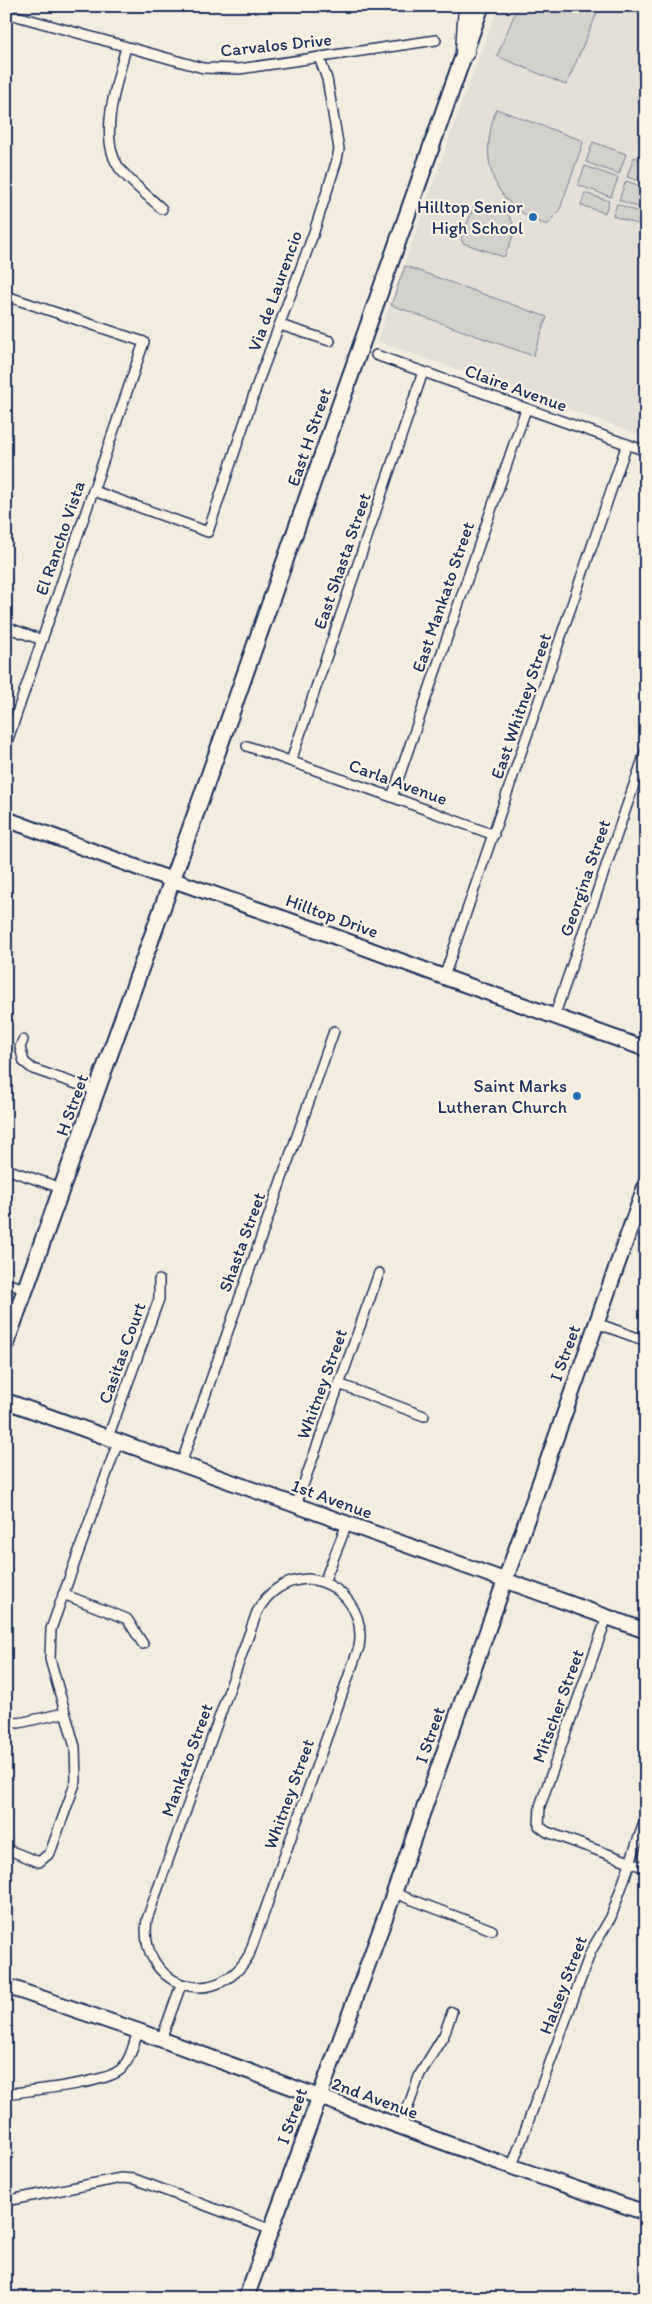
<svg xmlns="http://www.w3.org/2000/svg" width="652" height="2304" viewBox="0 0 652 2304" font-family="Itim,sans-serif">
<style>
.built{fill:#e3dfd6}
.green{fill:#d3d1cc;stroke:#778095}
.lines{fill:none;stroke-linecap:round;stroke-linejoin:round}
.street-casing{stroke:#1b2f5e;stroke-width:12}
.secondary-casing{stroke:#1b2f5e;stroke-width:18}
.primary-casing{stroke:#1b2f5e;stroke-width:19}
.highway-casing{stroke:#1b2f5e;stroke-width:21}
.street{stroke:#fcf5e5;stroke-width:9}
.secondary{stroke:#fcf5e5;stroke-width:14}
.primary{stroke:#fcf5e5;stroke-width:15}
.highway{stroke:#fcf5e5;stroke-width:18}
.poi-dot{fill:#1f6fb2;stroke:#fcf5e5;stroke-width:2}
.labels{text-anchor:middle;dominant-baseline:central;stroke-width:4.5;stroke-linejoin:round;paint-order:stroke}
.street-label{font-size:18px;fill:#1b2f5e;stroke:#fcf5e5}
.poi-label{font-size:18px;fill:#1b2f5e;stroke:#fcf5e5;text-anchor:end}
</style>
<rect width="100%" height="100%" fill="#f3ede0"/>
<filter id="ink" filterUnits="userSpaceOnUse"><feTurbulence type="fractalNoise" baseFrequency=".02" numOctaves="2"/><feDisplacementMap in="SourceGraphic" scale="10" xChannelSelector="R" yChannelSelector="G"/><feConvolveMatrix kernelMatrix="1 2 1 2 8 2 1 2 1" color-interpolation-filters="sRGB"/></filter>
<g filter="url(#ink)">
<path class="built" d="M 499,6 L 646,6 L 646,437 L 377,341 L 465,94 Z"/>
<g class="green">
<path d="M 518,6 L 600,6 L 566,85 L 497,56 Z"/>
<path d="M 496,109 L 581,140 L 583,143 L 560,209 L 547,225 C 492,205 478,163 496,109 Z"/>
<path d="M 593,142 L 626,154 L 619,174 L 586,162 Z"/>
<path d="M 634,157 L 646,161 L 646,183 L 627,177 Z"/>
<path d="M 585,166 L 618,178 L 611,197 L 578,185 Z"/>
<path d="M 626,181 L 646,188 L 646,210 L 619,200 Z"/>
<path d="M 585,193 L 609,201 L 605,213 L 581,205 Z"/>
<path d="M 478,204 C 497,201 517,215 513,235 C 511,243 507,250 504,257 L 463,243 L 461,239 L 474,206 Z"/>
<path d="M 617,204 L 641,213 L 637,224 L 613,216 Z"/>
<path d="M 405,266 L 547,317 L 533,356 L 391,305 Z"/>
</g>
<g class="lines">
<g class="street-casing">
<g id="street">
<path d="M 6,13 L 203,68 L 239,69 L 436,40"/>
<path d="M 126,47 C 118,80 98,135 118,166 C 126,179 151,198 162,209"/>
<path d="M 6,296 L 144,342 L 6,745"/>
<path d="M 280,325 L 330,341"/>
<path d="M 376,355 L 646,451"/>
<path d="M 94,491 L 208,532 L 258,382 L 313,235 L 337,160 L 339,149 L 327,79 L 319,57"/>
<path d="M 6,627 L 42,640"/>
<path d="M 247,746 L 392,797 L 494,835"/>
<path d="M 291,761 L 423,372"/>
<path d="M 392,797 L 526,409"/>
<path d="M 444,977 L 627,444"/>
<path d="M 554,1017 L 646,750"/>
<path d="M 23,1040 L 20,1047 L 24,1062 L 33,1069 L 97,1091"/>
<path d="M 6,1169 L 61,1188"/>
<path d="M 6,1283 L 25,1289"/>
<path d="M 596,1323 L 646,1341"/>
<path d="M 339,1384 L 424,1416"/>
<path d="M 108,1437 L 159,1299 L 159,1280"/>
<path d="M 181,1464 L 334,1031"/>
<path d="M 296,1505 L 379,1273"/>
<path d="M 308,1579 C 343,1583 365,1613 359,1647 L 249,1955 C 215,2014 137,1985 147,1919 L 257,1612 C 268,1591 285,1580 308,1579 Z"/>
<path d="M 324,1582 L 347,1524"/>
<path d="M 63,1594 L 127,1619 L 143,1644"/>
<path d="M 607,1617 L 540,1806 L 539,1826 L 547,1832 L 646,1868"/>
<path d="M 6,1721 L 19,1723 L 64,1713"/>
<path d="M 6,1849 L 39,1862 L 50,1853 L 76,1781 L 75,1747 L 50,1659 L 51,1629 L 118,1442"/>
<path d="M 394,1893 L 492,1930"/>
<path d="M 161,2040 L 181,1985"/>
<path d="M 6,2094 C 31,2090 103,2084 120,2070 C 130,2062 134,2043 138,2031"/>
<path d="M 401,2126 L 420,2074 L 444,2035 L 452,2012"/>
<path d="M 512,2166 L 591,1951 L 611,1917 L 646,1817"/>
<path d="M 6,2201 L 121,2178 L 134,2179 L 272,2230"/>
</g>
</g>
<g class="secondary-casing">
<g id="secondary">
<path d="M 6,819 L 144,870 L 317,930 L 444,977 L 646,1049"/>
<path d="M 6,1401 L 646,1631"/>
<path d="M 6,1986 L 138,2031 L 484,2157 L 646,2213"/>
<path d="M 246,2298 L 394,1893 L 646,1184"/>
</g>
</g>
<g class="primary-casing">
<path id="primary" d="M 6,1343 L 163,906 L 481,6"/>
</g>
<g class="highway-casing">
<path id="highway" d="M 465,52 L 468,6"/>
</g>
<use href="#street" class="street"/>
<use href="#secondary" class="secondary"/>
<use href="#primary" class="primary"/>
<use href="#highway" class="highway"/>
</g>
</g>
<g class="poi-dot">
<circle cx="533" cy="217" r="5"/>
<circle cx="577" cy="1096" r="5"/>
</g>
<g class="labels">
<g class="street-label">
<text transform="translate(276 45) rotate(-6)">Carvalos Drive</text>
<text transform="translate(275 291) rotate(-70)">Via de Laurencio</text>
<text transform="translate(516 388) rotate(20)">Claire Avenue</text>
<text transform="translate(309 437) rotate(-71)">East H Street</text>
<text transform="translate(60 538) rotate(-71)">El Rancho Vista</text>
<text transform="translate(342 561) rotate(-71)">East Shasta Street</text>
<text transform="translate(443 597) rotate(-71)">East Mankato Street</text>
<text transform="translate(521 706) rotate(-71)">East Whitney Street</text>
<text transform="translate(398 782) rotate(20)">Carla Avenue</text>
<text transform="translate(585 878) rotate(-71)">Georgina Street</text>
<text transform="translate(332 916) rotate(20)">Hilltop Drive</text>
<text transform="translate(72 1105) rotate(-70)">H Street</text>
<text transform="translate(242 1242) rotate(-70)">Shasta Street</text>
<text transform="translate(122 1353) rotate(-70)">Casitas Court</text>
<text transform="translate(565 1353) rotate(-70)">I Street</text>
<text transform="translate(322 1384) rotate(-70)">Whitney Street</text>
<text transform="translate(332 1499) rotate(20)">1st Avenue</text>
<text transform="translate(558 1706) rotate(-70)">Mitscher Street</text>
<text transform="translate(430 1735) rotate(-71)">I Street</text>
<text transform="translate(187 1760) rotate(-70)">Mankato Street</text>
<text transform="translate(289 1794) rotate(-70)">Whitney Street</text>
<text transform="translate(563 1985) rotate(-69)">Halsey Street</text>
<text transform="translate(375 2098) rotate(20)">2nd Avenue</text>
<text transform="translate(292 2116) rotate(-70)">I Street</text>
</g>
<g class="poi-label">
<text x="523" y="207">Hilltop Senior<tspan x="523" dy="21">High School</tspan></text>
<text x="567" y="1086">Saint Marks<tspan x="567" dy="21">Lutheran Church</tspan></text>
</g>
</g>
<rect width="652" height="2304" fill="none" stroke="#fcf5e5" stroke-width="25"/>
<rect x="12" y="12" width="627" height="2279" fill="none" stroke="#1b2f5e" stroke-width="2" filter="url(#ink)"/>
</svg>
